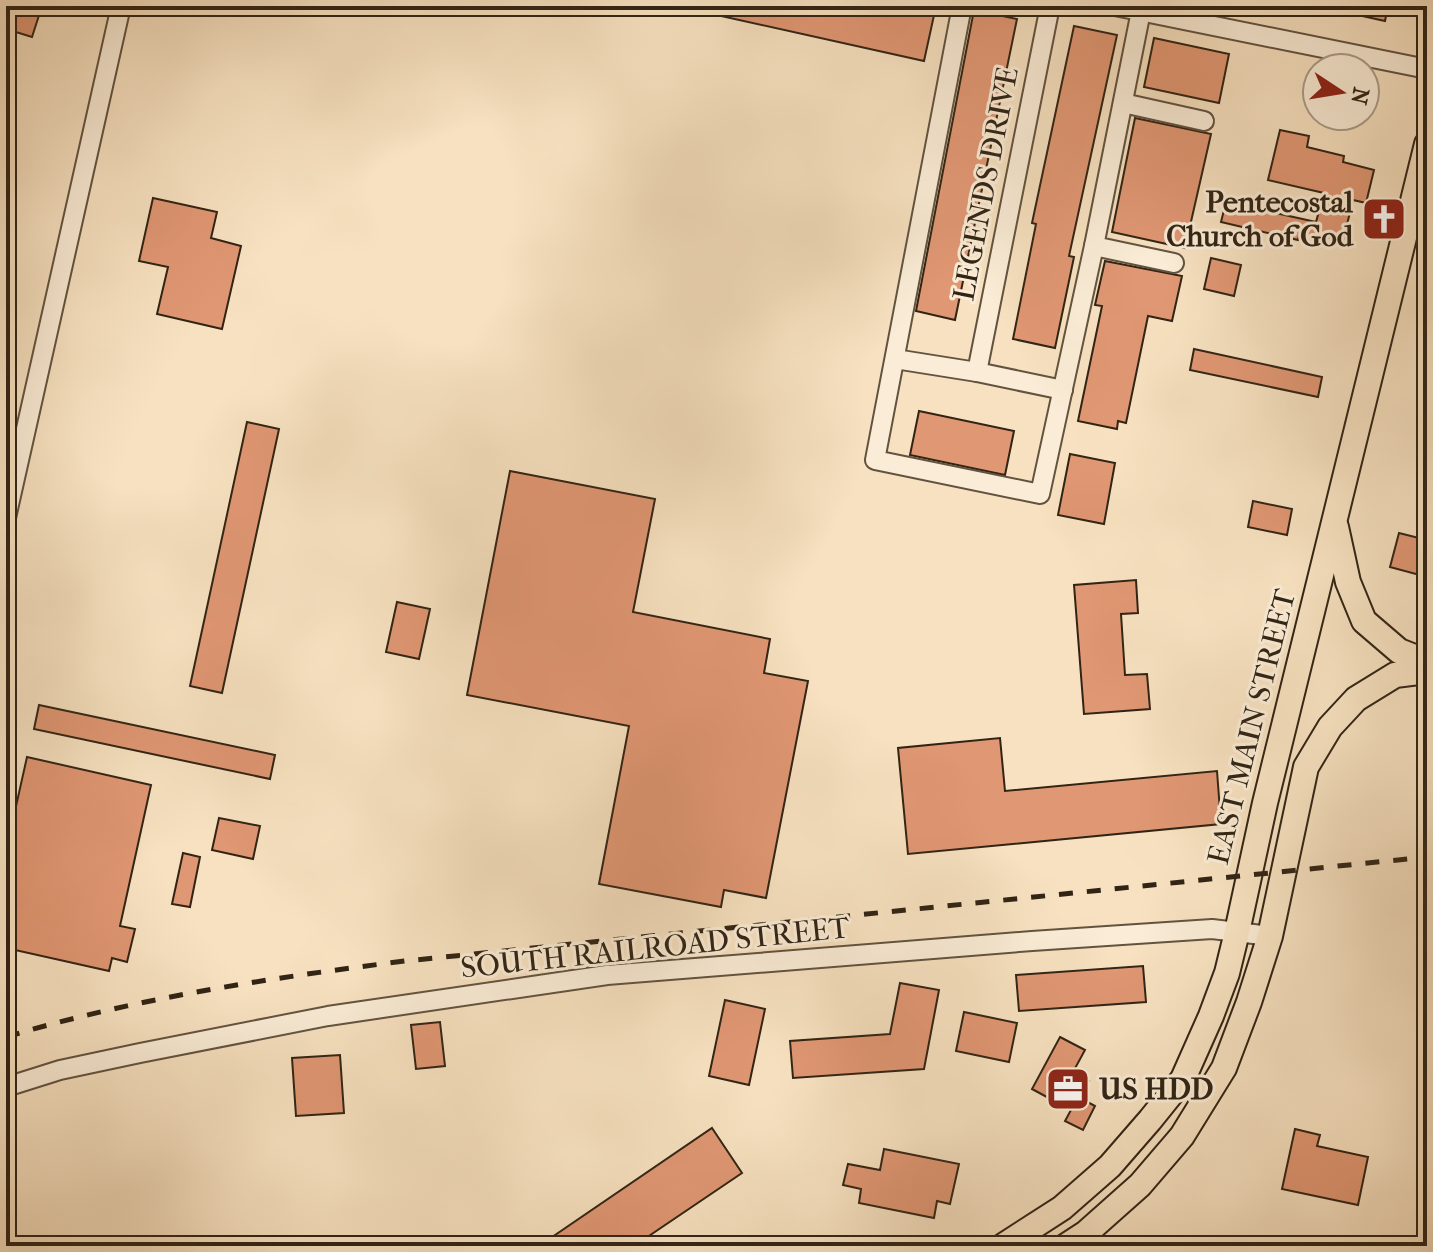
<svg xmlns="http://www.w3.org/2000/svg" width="1433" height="1252" viewBox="0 0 1433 1252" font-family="'IM FELL French Canon',serif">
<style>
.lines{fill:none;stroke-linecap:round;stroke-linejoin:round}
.stream{stroke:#737f78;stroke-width:5}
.building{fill:#e09773;stroke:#312415;stroke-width:2}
.minor-casing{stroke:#625340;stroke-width:22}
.major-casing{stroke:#312415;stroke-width:28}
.minor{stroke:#faecd6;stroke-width:18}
.major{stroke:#f7e1c0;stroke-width:24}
.rail{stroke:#312415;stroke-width:5;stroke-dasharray:14 14;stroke-linecap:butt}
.labels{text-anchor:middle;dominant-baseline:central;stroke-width:6;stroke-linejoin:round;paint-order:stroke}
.street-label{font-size:30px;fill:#312415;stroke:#faecd6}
.poi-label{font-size:30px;font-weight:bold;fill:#312415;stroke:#faecd6;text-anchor:end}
</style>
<rect width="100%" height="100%" fill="#f7e1c0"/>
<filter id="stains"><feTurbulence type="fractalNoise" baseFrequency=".0025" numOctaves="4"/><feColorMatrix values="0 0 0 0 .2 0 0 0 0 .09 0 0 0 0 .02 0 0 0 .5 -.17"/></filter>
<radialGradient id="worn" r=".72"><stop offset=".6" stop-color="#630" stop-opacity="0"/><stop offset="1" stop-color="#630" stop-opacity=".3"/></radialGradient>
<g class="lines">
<path class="stream" d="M 6,72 L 8,73"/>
</g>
<g class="building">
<path d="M 6,6 L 42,6 L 32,37 L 6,29 Z"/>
<path d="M 704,6 L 936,6 L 924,61 L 703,12 Z"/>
<path d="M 1344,6 L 1388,6 L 1385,21 L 1344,12 Z"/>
<path d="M 974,10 L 1017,19 L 955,320 L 916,311 Z"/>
<path d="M 1074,26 L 1117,35 L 1069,256 L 1074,257 L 1055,348 L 1013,339 L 1036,224 L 1032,223 Z"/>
<path d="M 1154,38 L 1229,54 L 1219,103 L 1144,87 Z"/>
<path d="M 1135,118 L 1211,134 L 1185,248 L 1112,232 Z"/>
<path d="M 1280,130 L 1309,136 L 1307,147 L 1344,156 L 1343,162 L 1374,170 L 1366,203 L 1353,200 L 1343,241 L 1324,236 L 1322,242 L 1299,236 L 1298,240 L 1221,222 L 1226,202 L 1316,222 L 1324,193 L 1268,180 Z"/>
<path d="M 153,198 L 217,212 L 211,238 L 241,246 L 222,329 L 157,314 L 168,267 L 139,261 Z"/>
<path d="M 1211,258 L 1241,265 L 1234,296 L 1204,289 Z"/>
<path d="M 1105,261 L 1182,276 L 1172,321 L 1148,316 L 1126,423 L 1118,421 L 1117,429 L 1078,421 L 1102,306 L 1095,305 Z"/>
<path d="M 1194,349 L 1322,377 L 1318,397 L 1190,370 Z"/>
<path d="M 919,411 L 1014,431 L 1005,475 L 910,455 Z"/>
<path d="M 247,422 L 279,429 L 222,693 L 190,686 Z"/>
<path d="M 1070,454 L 1115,463 L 1104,524 L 1058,515 Z"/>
<path d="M 510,471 L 655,499 L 633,612 L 770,639 L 764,673 L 808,681 L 766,898 L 724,890 L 721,907 L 599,884 L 629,726 L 467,695 Z"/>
<path d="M 1253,501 L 1292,509 L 1287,535 L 1248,527 Z"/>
<path d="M 1399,533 L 1427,540 L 1427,577 L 1390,567 Z"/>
<path d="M 1136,580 L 1138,613 L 1121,614 L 1125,675 L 1147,674 L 1150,709 L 1084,714 L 1074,585 Z"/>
<path d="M 397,602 L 430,609 L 419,659 L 386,652 Z"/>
<path d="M 39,705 L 275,755 L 270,779 L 34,729 Z"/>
<path d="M 1000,738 L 1005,791 L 1217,771 L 1221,824 L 908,854 L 898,748 Z"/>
<path d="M 27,757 L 151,785 L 120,926 L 135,929 L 127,962 L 112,958 L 109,971 L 6,948 L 6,851 Z"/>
<path d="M 219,818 L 260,826 L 253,859 L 212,850 Z"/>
<path d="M 183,853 L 200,857 L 190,907 L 172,904 Z"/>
<path d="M 1143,966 L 1146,1002 L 1019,1011 L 1016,975 Z"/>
<path d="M 900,983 L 939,990 L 924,1069 L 793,1078 L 790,1041 L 890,1034 Z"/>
<path d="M 725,1000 L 765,1009 L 749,1085 L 709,1076 Z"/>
<path d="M 964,1012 L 1017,1023 L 1009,1062 L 956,1051 Z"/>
<path d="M 440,1022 L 445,1066 L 416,1069 L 411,1025 Z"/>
<path d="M 1060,1037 L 1085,1050 L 1073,1072 L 1089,1081 L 1080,1098 L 1095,1106 L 1083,1130 L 1065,1121 L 1071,1110 L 1032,1089 Z"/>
<path d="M 340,1055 L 344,1113 L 296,1116 L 292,1058 Z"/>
<path d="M 712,1128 L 742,1173 L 634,1246 L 539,1246 Z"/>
<path d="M 1295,1129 L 1320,1135 L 1317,1146 L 1368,1157 L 1358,1205 L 1282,1189 Z"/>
<path d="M 884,1149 L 959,1164 L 950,1204 L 937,1201 L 934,1218 L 859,1203 L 861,1189 L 843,1185 L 848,1164 L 880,1170 Z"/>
</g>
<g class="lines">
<g class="minor-casing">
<g id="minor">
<path d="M 962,6 L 875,460 L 1040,494 L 1094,246"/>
<path d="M 1115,6 L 1427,69"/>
<path d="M 1142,6 L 1094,246 L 1174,263"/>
<path d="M 1123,103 L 1204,121"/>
<path d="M 895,359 L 977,372 L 1063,390"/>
<path d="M 977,372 L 1050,6"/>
<path d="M 6,518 L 121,6"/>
<path d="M 6,1087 L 60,1070 L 140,1053 L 328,1016 L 607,975 L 1032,941 L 1212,929 L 1270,936"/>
</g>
</g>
<g class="major-casing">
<g id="major">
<path d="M 1336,527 L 1348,582 L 1364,621 L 1399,651 L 1427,662"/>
<path d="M 1003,1246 L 1062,1208 L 1110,1166 L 1150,1120 L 1183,1079 L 1211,1016 L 1227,973 L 1237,932 L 1265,803 L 1427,144"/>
<path d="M 1066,1246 L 1086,1233 L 1140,1185 L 1182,1136 L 1224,1068 L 1249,1002 L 1270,936 L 1306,767 L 1330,727 L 1356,699 L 1395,675 L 1427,671"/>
</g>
</g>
<use href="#minor" class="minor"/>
<use href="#major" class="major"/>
<path class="rail" d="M 6,1037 C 136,998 270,978 405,961 L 1427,857"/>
</g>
<defs>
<g id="church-square" transform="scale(2.3)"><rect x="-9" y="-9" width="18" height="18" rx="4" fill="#8f2418" stroke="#faecd6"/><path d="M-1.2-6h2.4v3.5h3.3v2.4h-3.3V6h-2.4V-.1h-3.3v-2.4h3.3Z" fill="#fff"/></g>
<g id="office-square" transform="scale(2.3)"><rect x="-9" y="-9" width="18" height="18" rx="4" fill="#8f2418" stroke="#faecd6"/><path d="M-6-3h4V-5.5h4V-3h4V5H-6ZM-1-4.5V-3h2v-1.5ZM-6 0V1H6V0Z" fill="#fff"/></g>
</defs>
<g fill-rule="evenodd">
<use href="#church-square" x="1384" y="219"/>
<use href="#office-square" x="1068" y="1089"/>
</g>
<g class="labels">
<g class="street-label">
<text transform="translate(986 184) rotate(-79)">LEGENDS DRIVE</text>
<text transform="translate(1252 727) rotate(-76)">EAST MAIN STREET</text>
<text transform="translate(655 948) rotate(-6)">SOUTH RAILROAD STREET</text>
</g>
<g class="poi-label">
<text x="1353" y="202">Pentecostal<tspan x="1353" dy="34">Church of God</tspan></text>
<text x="1099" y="1089" text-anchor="start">US HDD</text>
</g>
</g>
<rect width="1433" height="1252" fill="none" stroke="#f7e1c0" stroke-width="32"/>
<rect x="8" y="8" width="1417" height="1236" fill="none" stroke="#312415" stroke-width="4"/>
<rect x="16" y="16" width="1401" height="1220" fill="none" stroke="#312415" stroke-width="2"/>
<g transform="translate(1341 92) rotate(102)"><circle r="38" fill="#faecd6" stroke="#aa9c89" stroke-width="2"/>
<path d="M0-6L14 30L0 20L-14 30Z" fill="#8f2418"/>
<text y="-12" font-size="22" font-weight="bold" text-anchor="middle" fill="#312415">N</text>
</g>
<rect width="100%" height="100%" filter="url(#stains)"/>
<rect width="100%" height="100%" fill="url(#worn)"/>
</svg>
